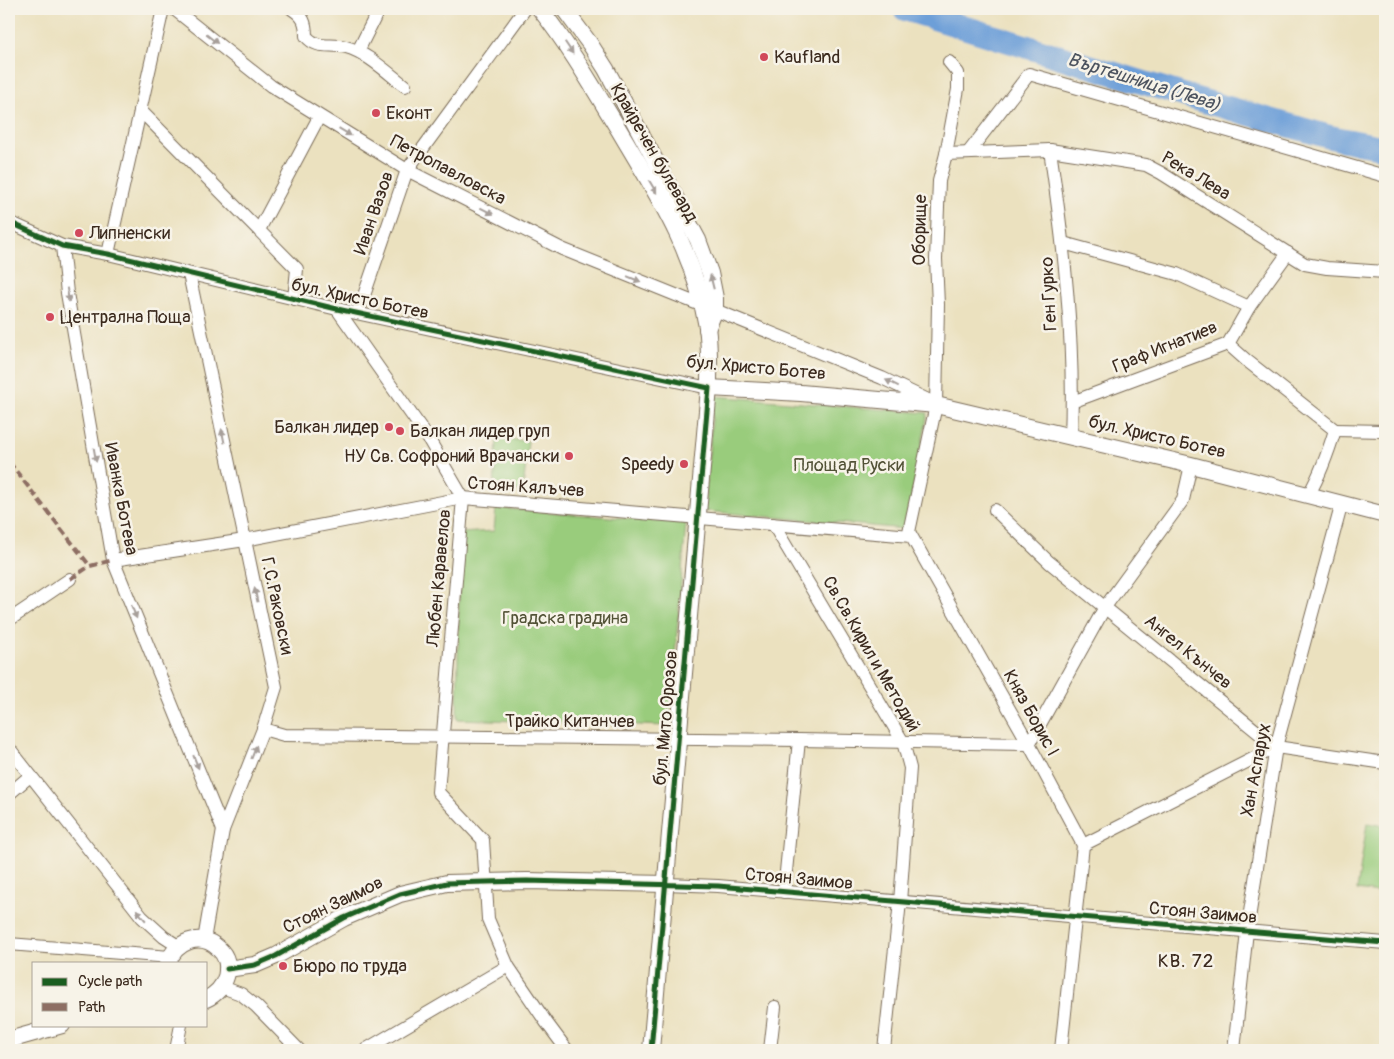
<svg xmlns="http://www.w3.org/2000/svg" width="1394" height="1059" viewBox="0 0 1394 1059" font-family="Pangolin,sans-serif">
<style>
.green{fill:#99cc7c;stroke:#6a7b4d}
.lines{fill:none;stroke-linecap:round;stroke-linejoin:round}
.river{stroke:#6d9fd8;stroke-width:24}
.minor-casing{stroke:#796a56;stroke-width:14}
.tertiary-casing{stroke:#796a56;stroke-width:18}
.minor{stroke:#fff;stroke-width:12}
.tertiary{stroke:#fff;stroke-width:16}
.quiet{stroke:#8d6e63;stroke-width:4;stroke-dasharray:8 4;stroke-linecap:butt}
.cycleway-casing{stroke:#f7f3e8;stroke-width:8}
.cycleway{stroke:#1b5e20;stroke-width:5}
.oneway{fill:#a79f9a}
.poi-dot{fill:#d1495b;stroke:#f7f3e8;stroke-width:2}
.labels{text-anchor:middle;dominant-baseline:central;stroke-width:5;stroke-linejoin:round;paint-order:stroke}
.poi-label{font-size:18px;fill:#3b2a1e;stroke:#f7f3e8;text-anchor:start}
.street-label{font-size:18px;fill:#3b2a1e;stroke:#f7f3e8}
.park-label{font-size:18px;fill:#525236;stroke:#f7f3e8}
.water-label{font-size:19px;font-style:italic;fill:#4c535f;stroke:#f7f3e8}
.neighbourhood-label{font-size:19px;letter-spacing:1px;fill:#3b2a1e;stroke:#f7f3e8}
</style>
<rect width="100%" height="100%" fill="#f7f3e8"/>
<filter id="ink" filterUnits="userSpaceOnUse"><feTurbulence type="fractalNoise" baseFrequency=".02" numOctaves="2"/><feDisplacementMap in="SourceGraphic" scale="10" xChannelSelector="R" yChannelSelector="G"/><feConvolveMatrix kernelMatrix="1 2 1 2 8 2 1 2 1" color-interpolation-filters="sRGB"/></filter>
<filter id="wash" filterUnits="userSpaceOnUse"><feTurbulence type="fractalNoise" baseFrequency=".0096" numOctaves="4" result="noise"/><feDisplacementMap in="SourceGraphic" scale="20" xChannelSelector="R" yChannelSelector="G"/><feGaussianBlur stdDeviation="1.12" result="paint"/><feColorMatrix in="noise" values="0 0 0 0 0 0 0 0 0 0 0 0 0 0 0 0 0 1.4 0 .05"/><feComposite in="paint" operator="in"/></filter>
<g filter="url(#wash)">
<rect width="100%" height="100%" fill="#ebe1bf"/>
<g class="green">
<path d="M 714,396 L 928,413 L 905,529 L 704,511 Z"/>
<path d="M 497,438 L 528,441 L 523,491 L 494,488 Z"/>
<path d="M 496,508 L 686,523 L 669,726 L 457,719 L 460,533 L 494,531 Z"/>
<path d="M 1367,823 L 1385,826 L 1385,894 L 1357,890 Z"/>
</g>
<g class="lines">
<path class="river" d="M 905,9 L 1193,98 L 1330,137 L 1385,148"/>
</g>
</g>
<g filter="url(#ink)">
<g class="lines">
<g class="minor-casing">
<g id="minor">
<path d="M 174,9 L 271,86 L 407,170 L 562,249 L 703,306"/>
<path d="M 292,9 C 303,16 306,22 306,36 C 317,50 330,43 346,47 C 366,52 388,73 405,86"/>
<path d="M 358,51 L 379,9"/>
<path d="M 949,62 L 958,73 L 958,89 L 946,154 L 939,181 L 936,259 L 938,305 L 936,405 L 909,532 L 1029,744 L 1083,845 L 1061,1050"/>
<path d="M 140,110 L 297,269 L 294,299"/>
<path d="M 1050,150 C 1064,245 1075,341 1071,437"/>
<path d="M 968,153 L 1029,74 L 1385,176"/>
<path d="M 946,154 L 1050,150 L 1146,165 L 1161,173 L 1305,264 L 1327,268 L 1385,272"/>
<path d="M 9,222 L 62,246 L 108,254 L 337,309 L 709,388"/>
<path d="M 259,230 L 319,117"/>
<path d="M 1063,243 L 1177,274 L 1249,307"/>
<path d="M 62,246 L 67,293 L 113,560 L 223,830"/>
<path d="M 108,254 L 163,9"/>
<path d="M 189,274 L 276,687 L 263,729 L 223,830 L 204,940"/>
<path d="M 337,309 L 428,438 L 463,498 L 438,792 L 483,840 L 488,919 L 508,966 L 546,1022 L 567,1050"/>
<path d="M 715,310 L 882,378 L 932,402"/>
<path d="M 358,313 L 407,170 L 525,9"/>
<path d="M 1228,344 L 1246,360 L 1335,430 C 1328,453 1321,473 1309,494"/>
<path d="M 1072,402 L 1228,344 L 1249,307 L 1288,253"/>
<path d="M 1335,430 L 1385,431"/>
<path d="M 995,510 L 1049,562 L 1276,747 L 1385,763"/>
<path d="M 773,524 L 903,742 L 910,768 L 900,902 L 884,1050"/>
<path d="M 113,560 L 245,540 L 463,498 L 911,536"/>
<path d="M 9,620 L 70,579"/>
<path d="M 263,729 L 284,735 L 799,740 L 1029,744 L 1105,607 L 1183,500 L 1191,465"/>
<path d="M 9,748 L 142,917 L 164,937 L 178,946"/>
<path d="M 9,794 L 30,776"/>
<path d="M 1083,845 L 1276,747"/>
<path d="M 666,884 L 718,886 L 1385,943"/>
<path d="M 784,892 L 799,740"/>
<path d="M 9,944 L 170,957"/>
<path d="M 222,987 L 241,994 L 256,1006 L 299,1050"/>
<path d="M 176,1050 L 181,1025"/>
<path d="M 365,1050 L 508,966"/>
<path d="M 770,1050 L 775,1007"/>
<path d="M 1234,1050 L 1247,931 L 1276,747 L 1342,503"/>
</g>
</g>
<g class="tertiary-casing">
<g id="tertiary">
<path d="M 540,9 C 570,47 594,89 619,130 C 658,196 694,250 707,327 C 710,346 709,368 709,388 L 651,1050"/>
<path d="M 564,9 L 590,44 L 606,69 L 698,240 L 710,273 L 715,298 L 715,310 L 707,329"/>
<path d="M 709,388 L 801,393 L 936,405 L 1191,465 L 1385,515"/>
<path d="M 168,963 C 175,942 200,931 218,948 C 236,964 226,990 206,999"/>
<path d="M 227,969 L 255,965 L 276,956 L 344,918 L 400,894 L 447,883 L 527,881 L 666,884"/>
<path d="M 9,1040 L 62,1025"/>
</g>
</g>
<use href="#minor" class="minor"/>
<use href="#tertiary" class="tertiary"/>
<g class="quiet">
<path d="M 9,462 L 90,566"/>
<path d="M 70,579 L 90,566 L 113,560"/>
</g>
<g class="cycleway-casing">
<g id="cycleway">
<path d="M 9,222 L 62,246 L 108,254 L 337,309 L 709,388 L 651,1050"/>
<path d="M 227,969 L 255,965 L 276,956 L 344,918 L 400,894 L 447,883 L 527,881 L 718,886 L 1385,943"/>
</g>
</g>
<use href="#cycleway" class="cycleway"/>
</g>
<defs><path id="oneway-solid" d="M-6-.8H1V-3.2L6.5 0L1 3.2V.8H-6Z" transform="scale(1.25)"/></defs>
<g class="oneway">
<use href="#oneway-solid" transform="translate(212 39) rotate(38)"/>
<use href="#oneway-solid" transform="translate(569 48) rotate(56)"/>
<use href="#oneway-solid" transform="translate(345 132) rotate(31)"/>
<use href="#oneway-solid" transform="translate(653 187) rotate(59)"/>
<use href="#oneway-solid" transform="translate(487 211) rotate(27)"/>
<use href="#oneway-solid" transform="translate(634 279) rotate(22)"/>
<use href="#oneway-solid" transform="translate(712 282) rotate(-104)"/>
<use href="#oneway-solid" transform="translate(68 295) rotate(81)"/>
<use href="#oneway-solid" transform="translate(892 383) rotate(-154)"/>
<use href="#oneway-solid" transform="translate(223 436) rotate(-102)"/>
<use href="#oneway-solid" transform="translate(95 455) rotate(80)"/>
<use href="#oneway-solid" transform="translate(256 595) rotate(-102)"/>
<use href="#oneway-solid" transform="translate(134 612) rotate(68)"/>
<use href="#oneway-solid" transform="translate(254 752) rotate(-69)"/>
<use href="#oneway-solid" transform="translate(196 762) rotate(68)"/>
<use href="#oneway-solid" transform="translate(141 915) rotate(-130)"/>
</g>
</g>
<g class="poi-dot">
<circle cx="764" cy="57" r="5"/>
<circle cx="376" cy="113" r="5"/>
<circle cx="79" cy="233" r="5"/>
<circle cx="50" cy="317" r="5"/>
<circle cx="389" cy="427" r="5"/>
<circle cx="400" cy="431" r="5"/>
<circle cx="569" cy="456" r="5"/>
<circle cx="684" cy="464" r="5"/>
<circle cx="283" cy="966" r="5"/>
</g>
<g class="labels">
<g class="poi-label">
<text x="774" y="57">Kaufland</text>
<text x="386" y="113">Еконт</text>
<text x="89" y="233">Липненски</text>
<text x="60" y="317">Централна Поща</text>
<text x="379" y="427" text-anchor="end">Балкан лидер</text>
<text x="410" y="431">Балкан лидер груп</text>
<text x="559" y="456" text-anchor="end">НУ Св. Софроний Врачански</text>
<text x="674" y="464" text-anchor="end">Speedy</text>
<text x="293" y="966">Бюро по труда</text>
</g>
<g class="street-label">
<text transform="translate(654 153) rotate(60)">Крайречен булевард</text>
<text transform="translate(448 170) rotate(28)">Петропавловска</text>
<text transform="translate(1196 176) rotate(31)">Река Лева</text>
<text transform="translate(374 213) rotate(-71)">Иван Вазов</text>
<text transform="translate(920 230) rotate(-89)">Оборище</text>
<text transform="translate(1049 294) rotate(-93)">Ген Гурко</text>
<text transform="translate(360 299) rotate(12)">бул. Христо Ботев</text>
<text transform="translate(1165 347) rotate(-22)">Граф Игнатиев</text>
<text transform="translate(756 368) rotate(5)">бул. Христо Ботев</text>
<text transform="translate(1157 437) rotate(13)">бул. Христо Ботев</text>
<text transform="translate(526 487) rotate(4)">Стоян Кялъчев</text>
<text transform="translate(121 499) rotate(79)">Иванка Ботева</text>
<text transform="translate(439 578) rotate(-85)">Любен Каравелов</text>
<text transform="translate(277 606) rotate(78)">Г.С.Раковски</text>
<text transform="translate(1188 652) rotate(39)">Ангел Кънчев</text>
<text transform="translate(871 654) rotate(60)">Св.Св.Кирил и Методий</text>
<text transform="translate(1031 713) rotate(61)">Княз Борис I</text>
<text transform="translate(666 718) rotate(-85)">бул. Мито Орозов</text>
<text x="570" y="721">Трайко Китанчев</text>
<text transform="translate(1256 770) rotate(-79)">Хан Аспарух</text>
<text transform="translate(799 879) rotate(5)">Стоян Заимов</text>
<text transform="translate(333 905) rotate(-26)">Стоян Заимов</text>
<text transform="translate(1203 913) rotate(5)">Стоян Заимов</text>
</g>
<g class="park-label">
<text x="849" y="465">Площад Руски</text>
<text x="565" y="618">Градска градина</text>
</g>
<g class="water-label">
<text transform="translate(1144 82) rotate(17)">Въртешница (Лева)</text>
</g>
<g class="neighbourhood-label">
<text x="1186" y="961">КВ. 72</text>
</g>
</g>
<rect width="1394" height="1059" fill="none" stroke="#f7f3e8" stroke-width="30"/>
<rect x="32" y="962" width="175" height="65" fill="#f7f3e8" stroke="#aca397"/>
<rect x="42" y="978" width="25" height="8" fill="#1b5e20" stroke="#aca397"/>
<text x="78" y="986" font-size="15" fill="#3b2a1e">Cycle path</text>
<rect x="42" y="1003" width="25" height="8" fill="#8d6e63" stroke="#aca397"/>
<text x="78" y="1012" font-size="15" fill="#3b2a1e">Path</text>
</svg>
